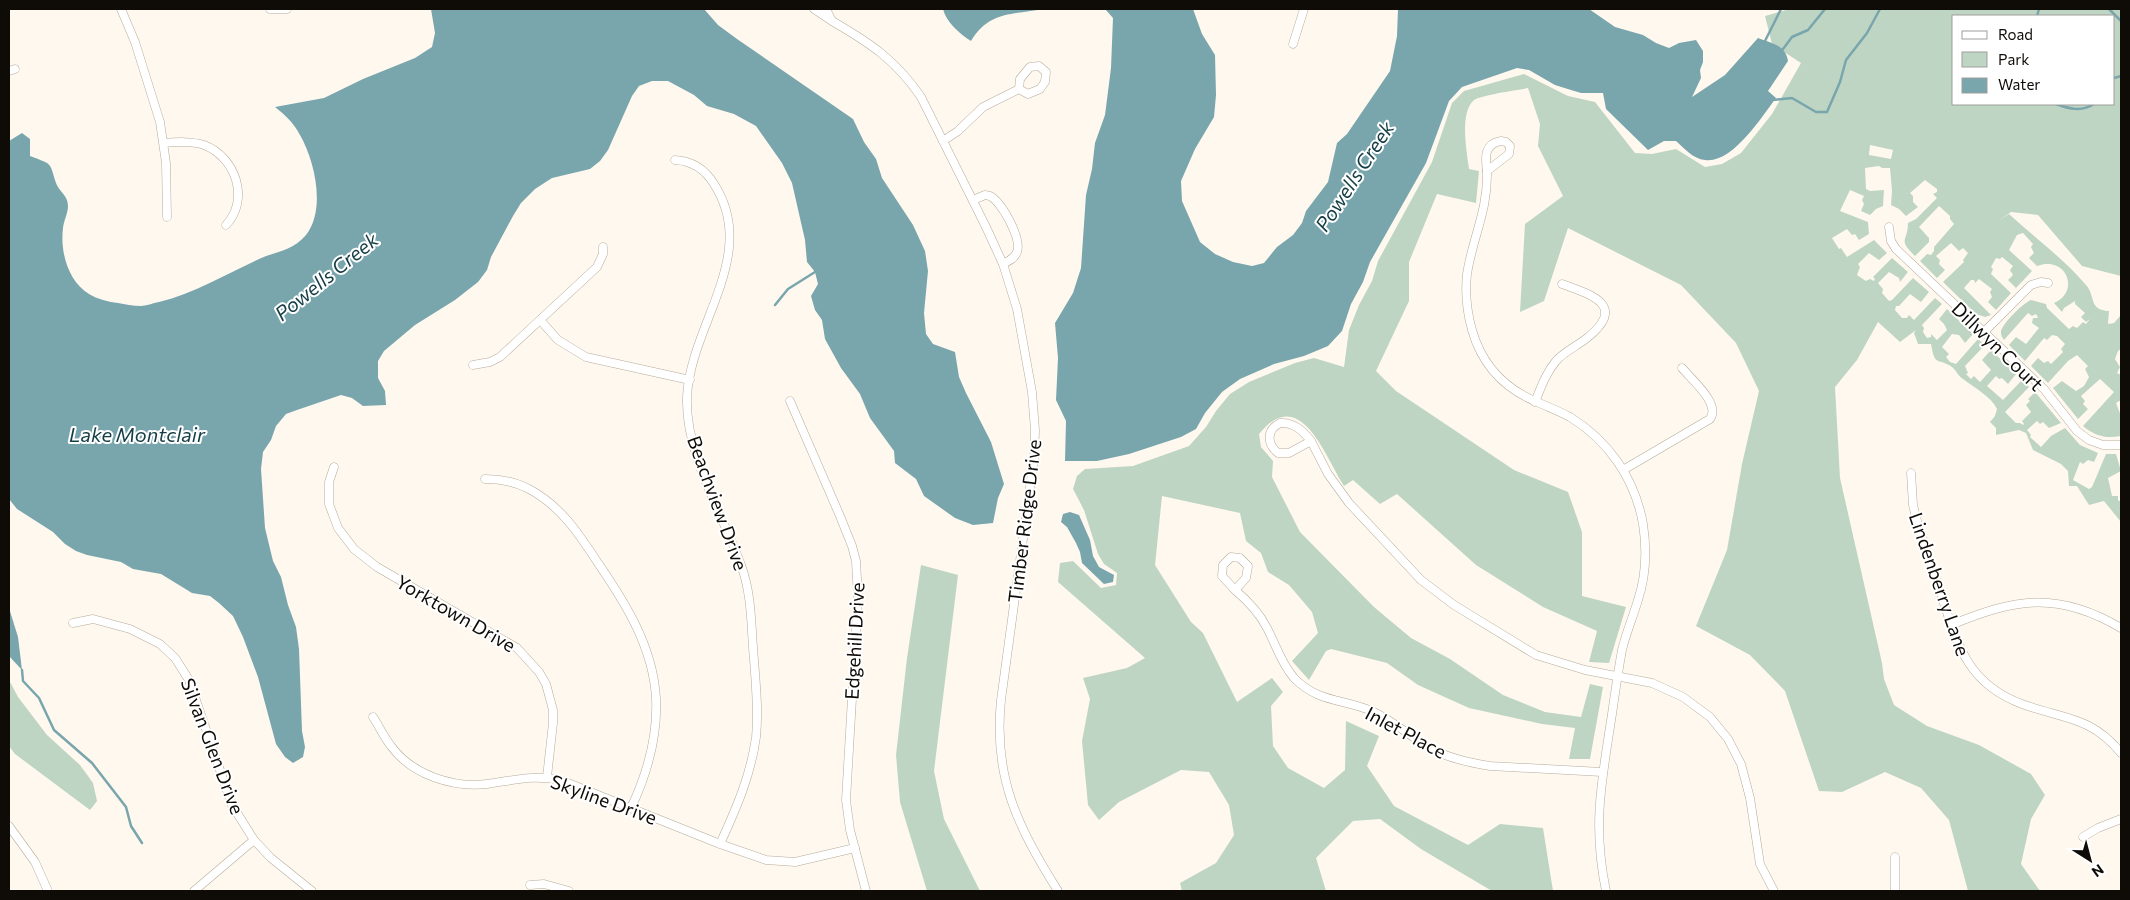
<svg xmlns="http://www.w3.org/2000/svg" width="2130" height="900" viewBox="0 0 2130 900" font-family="Commissioner,sans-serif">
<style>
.green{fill:#bfd5c3;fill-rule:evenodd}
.water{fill:#79a5ad}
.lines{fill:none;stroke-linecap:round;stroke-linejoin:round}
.stream{stroke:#79a5ad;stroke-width:2.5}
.minor-casing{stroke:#b5ab9b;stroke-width:9}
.minor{stroke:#fff;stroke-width:8}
.labels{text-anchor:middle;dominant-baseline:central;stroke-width:4;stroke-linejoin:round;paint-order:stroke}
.street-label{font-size:19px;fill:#0f0c07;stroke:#fff}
.water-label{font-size:20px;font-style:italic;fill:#143e45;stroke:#fff}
</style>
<rect width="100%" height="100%" fill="#fff8ee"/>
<g class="green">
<path d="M 1790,9 L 2121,9 L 2121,276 L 2082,266 L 2038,215 L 2011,212 L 1998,221 L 2009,214 C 2034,237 2064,259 2086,285 C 2096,296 2088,310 2109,311 L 2108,324 L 2114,323 L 2121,315 L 2121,349 L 2118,351 L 2115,359 L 2120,367 L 2117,373 L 2121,375 L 2121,394 L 2120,395 L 2121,400 L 2116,403 L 2121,416 L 2121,436 C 2106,439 2095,436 2083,426 L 2114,392 L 2100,379 L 2081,396 L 2085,401 L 2083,404 L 2088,409 L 2078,419 L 2053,388 L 2062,381 L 2076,391 L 2084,386 L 2089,377 L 2085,369 L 2088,366 L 2077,355 L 2068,361 L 2048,383 L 2031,366 L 2038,358 L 2044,363 L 2048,361 L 2051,364 L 2063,352 L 2061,349 L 2065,344 L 2057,336 L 2052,335 L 2047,340 L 2044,338 L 2025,361 L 2009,345 L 2016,337 L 2026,344 L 2039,328 L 2032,323 L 2033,318 L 2038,318 L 2036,314 L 2032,316 L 2028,313 L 2004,340 C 2002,337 2001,336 2001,332 C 2001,325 2023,303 2031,300 L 2046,304 L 2047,308 L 2069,329 L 2073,326 L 2077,328 L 2083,322 L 2086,324 L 2090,319 L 2086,322 L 2081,317 L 2085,313 L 2075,304 L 2075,301 L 2064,308 L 2062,312 L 2054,303 C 2081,291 2066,255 2037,266 L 2029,258 L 2034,253 L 2031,247 L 2033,244 L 2023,233 L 2017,235 L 2009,250 L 2032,271 L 2016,288 L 2008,280 L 2013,275 L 2010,270 L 2013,266 L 2002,257 L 2000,259 L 1996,258 L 1991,267 L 1993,269 L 1991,274 L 2011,293 L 1996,310 L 1988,302 L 1992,297 L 1990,292 L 1992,289 L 1979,279 L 1975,283 L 1974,280 L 1971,280 L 1964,288 L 1991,315 L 1985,317 L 1976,314 L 1943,282 L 1964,262 L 1963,260 L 1968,253 L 1963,248 L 1959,251 L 1951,243 L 1936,256 L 1940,260 L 1939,264 L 1945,270 L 1937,278 L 1920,261 L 1927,254 L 1931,255 L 1934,251 L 1934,247 L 1954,224 L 1950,219 L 1950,216 L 1939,206 L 1919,227 L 1929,238 L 1929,242 L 1915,256 C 1897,239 1908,242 1908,223 L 1916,219 L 1937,198 L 1933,194 L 1937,192 L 1937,189 L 1925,180 L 1910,193 L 1913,196 L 1913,202 L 1918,207 L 1906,216 L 1899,209 L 1891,205 L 1892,191 L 1890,168 L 1882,168 L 1879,166 L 1865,168 L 1866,189 L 1870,191 L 1884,190 L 1883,206 L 1876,209 L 1870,215 L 1861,211 L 1864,204 L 1862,200 L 1864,196 L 1850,190 L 1840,211 L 1868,222 L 1869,234 L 1859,240 L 1855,234 L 1852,235 L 1847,229 L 1832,238 L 1839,249 L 1841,248 L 1847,257 L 1874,240 L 1887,253 L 1879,260 L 1869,253 L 1858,264 L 1860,267 L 1857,275 L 1866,281 L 1870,279 L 1874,281 L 1875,279 L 1873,277 L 1892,258 L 1908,272 L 1900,282 L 1899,278 L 1889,272 L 1878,283 L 1883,289 L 1882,293 L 1889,301 L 1892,300 L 1913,278 L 1929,292 L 1921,302 L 1910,294 L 1899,306 L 1896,306 L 1895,310 L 1902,318 L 1907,318 L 1909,315 L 1914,320 L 1935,298 L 1942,304 L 1922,325 L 1924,328 L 1923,332 L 1927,338 L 1931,337 L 1931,334 L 1937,340 L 1947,330 L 1944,324 L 1939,319 L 1947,309 L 1973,334 L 1965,343 L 1959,335 L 1952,334 L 1942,347 L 1949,354 L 1946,357 L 1950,362 L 1956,364 L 1978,339 L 1985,345 L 1965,366 L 1968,373 L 1966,374 L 1971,379 L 1974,376 L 1980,382 L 1991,370 L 1982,360 L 1991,350 L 2016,374 L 2008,384 L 2002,378 L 1999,379 L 1996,376 L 1987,386 L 2003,400 L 2022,380 L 2029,387 L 2005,412 L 2016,423 L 2020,423 L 2023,425 L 2024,424 L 2022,421 L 2031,412 L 2026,405 L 2030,401 L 2028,399 L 2035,392 L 2061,423 L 2049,428 L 2043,422 L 2040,424 L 2037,421 L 2027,430 L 2031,435 L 2030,437 L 2041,447 L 2051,436 L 2065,428 L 2080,445 L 2098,453 L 2094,462 L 2088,460 L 2083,464 L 2080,462 L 2073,480 L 2089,489 L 2092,487 L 2106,454 L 2116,454 L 2121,471 L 2108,478 L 2112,496 L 2118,496 L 2118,500 L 2121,502 L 2121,522 L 2104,501 L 2089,505 L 2077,486 L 2069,486 L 2068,471 L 2061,464 L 2033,450 L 2026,433 L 2019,430 L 1996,435 L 1996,428 L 1990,422 L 1995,416 L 1997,409 C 1991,396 1973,387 1963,379 C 1958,376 1956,370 1952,367 C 1938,357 1935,368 1931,344 L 1918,344 L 1914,333 L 1916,330 L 1900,342 L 1878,322 L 1857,360 L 1835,387 L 1840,478 L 1882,663 L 1884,679 L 1894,705 L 1927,726 L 1979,745 L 2031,774 L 2045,795 L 2031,819 L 2021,864 L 2040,891 L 1968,891 L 1949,820 L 1921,788 L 1885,772 L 1842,792 L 1819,791 L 1785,691 L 1750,655 L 1696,626 L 1727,550 L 1742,464 L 1759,391 L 1736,343 L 1681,285 L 1568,228 L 1544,301 L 1520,312 L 1525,224 L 1563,196 L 1538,146 L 1540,124 L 1528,88 C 1518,90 1481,95 1474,100 C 1459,113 1467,152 1469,169 L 1479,171 L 1476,203 L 1437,194 L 1409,262 L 1409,301 L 1376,371 L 1396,391 L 1514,470 L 1568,492 L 1582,532 L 1582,596 L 1626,607 L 1609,663 L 1589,662 L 1597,631 L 1543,607 L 1476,565 L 1397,494 L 1380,504 L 1353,480 L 1344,486 C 1325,456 1300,383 1259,434 L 1261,447 L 1273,461 L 1272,477 L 1300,532 L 1374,607 L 1411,638 L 1450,659 L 1503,695 L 1545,712 L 1581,717 L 1590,684 L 1603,687 L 1590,759 L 1569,759 L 1575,728 L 1542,724 L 1469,708 L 1418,685 L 1387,663 L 1331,649 L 1326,651 L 1309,680 L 1292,661 L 1318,633 L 1312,612 L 1289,585 L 1268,572 L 1261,553 L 1246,541 L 1240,513 L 1162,496 L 1155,565 L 1191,622 L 1203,633 L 1237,702 L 1272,678 L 1283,692 L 1271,706 L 1273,746 L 1288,768 L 1324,788 L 1345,770 L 1346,721 L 1379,736 L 1367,766 L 1394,806 L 1468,845 L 1500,824 L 1543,828 L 1553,891 L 1492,891 L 1421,849 L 1380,819 L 1353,821 L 1316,858 L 1326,891 L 1182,891 L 1180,883 L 1216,863 L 1234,835 L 1229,805 L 1209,772 L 1181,770 L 1119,802 L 1099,820 L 1088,805 L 1082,741 L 1090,699 L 1083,678 L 1127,668 L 1145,658 L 1058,582 L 1060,563 L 1073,561 L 1101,588 L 1116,585 L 1117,573 L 1104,564 L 1098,554 L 1084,510 L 1073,489 L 1077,476 L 1085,469 L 1133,466 L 1189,446 L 1206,427 L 1216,411 L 1230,394 L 1249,382 L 1295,363 L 1314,358 L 1344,367 L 1349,330 L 1359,305 L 1372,281 L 1378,261 L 1432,162 L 1452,103 L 1464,91 L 1524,74 L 1568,96 L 1595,102 L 1635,153 L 1652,154 L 1676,149 L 1705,167 L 1722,164 L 1741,153 L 1772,114 L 1801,63 L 1772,44 L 1765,16 ZM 1954,16 L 2114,16 L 2114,104 L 1954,104 ZM 1870,145 L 1893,150 L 1891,159 L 1869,155 Z"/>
<path d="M 921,565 L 958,575 L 934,771 L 944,819 L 980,891 L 927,891 L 900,802 L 896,755 L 907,658 Z"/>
<path d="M 9,680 L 18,697 L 47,735 L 80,765 L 93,783 L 97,801 L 90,810 L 15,754 L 9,746 Z"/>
</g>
<g class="water">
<path d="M 431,9 L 704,9 L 718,25 L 737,39 L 853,119 L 864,142 L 876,159 L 882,178 L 913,225 L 925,251 L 928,271 L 924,313 L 926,334 L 933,344 L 955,352 L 959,377 L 966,393 L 991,442 L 1004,484 L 998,498 L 993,523 L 973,525 L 955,518 L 924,496 L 916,479 L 895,463 L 894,451 L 870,418 L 860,394 L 841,368 L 825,339 L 822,320 L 815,310 L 811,296 L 818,284 L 815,272 L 807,262 L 805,240 L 792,183 L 782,163 L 756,126 L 734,114 L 707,106 L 694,95 L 668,81 L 652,81 L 639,86 L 632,96 L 608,150 L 600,161 L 590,169 L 552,178 L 535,189 L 521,203 L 513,216 L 491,257 L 487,270 L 478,282 L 455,300 L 415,325 L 384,351 L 378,361 L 378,378 L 385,391 L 386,405 L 363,406 L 352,398 L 341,395 L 297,410 L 286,414 L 276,426 L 271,440 L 263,452 L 261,469 L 265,528 L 273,561 L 281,577 L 288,605 L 296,627 L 299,649 L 302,731 L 305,747 L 303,757 L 293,763 L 285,757 L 276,744 L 258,677 L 243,637 L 233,616 L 219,603 L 210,596 L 192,593 L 161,574 L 133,569 L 121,562 L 87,555 L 76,551 L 65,544 L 53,532 L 17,509 L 9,499 L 9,141 L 22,133 L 30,139 L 30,156 C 53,165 49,161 56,183 C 59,192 68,195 68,206 C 68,213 64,220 63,228 C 60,252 68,281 89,294 C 97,299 109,302 118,303 C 125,304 133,306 141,306 C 146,306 153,303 159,302 C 195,293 226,274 259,259 C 276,251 293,251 306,235 C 326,210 315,161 300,135 C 294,123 285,115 275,107 L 324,98 L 363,79 L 415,58 L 432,47 L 435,33 Z"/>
<path d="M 943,9 L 1043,9 C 1012,15 989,11 971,41 C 960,34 946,22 943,9 Z"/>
<path d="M 1105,9 L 1193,9 L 1202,34 L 1215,55 L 1216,95 L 1214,117 L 1195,149 L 1181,181 L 1182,201 L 1200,242 L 1215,254 L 1233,262 L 1252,266 L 1264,263 L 1277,247 L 1293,235 L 1302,223 L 1306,211 L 1328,182 L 1337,143 L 1347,134 L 1390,71 L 1397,36 L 1398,9 L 1589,9 L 1615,27 L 1643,35 L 1656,43 L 1669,48 L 1679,43 L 1696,40 L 1703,51 L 1703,62 L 1700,70 L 1701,78 L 1692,97 L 1725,75 L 1758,38 C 1772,44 1785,44 1788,61 L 1768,91 L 1776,98 C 1761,118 1732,164 1705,160 C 1693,159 1684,148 1676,141 L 1664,141 L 1648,150 L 1606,109 L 1603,93 L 1581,93 L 1571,90 L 1555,85 L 1529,70 L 1517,68 L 1462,87 L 1449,101 L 1426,163 L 1370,262 L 1363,282 L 1351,304 L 1342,331 L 1328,346 L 1304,356 L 1274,364 L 1240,379 L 1222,392 L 1205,413 L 1196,429 L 1181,437 L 1129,454 L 1097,461 L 1065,461 L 1066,421 L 1056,400 L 1058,358 L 1055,323 L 1073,293 L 1081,268 L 1086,195 L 1092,169 L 1095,143 L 1105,115 L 1111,68 L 1113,18 Z"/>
<path d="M 1070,512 L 1079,515 L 1090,540 L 1093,556 L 1099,567 L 1114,575 L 1113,582 L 1104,584 L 1082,563 L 1080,552 L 1076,543 L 1067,527 L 1061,522 L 1063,514 Z"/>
<path d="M 9,608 L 18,637 L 22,670 L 9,656 Z"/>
</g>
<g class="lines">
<g class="stream">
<path d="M 2109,9 L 2121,21"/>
<path d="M 2037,16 L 2039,9"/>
<path d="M 1764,43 L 1781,9"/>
<path d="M 1783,49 L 1792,37 L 1808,30 L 1825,9"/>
<path d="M 2114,78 L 2121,76"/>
<path d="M 1772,100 L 1792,98 L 1816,112 L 1827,112 L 1840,82 L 1846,60 L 1867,33 L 1880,9"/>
<path d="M 2056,104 C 2069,109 2082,112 2094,104"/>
<path d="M 775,305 L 788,289 L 815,272"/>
<path d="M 22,670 L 23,681 L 39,698 L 54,730 L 92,763 L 126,807 L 131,826 L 142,843"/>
</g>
<g class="minor-casing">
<g id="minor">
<path d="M 121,9 L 135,42 L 160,122 L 166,163 L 167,217"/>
<path d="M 270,9 L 287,9"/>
<path d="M 814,9 L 832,21 L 826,9"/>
<path d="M 832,21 C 870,43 896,60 921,97 L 986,227 L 1003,264 L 1017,309 L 1032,392 L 1035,430 L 1034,458 L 1001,700 C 993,778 1018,827 1058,891"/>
<path d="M 1293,44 L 1304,9"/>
<path d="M 9,71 L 15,69"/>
<path d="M 943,141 L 958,131 L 983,107 L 1019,89 L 1020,79 L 1030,67 L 1039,66 L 1046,72 L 1045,82 L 1040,89 L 1028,94 L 1019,89"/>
<path d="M 1501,141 L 1506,142 L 1510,146 L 1509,154 L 1487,171 C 1485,157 1484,144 1501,141 Z"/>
<path d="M 164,143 C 177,142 191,141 204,145 C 236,157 250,200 226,225"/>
<path d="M 675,160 C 693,161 705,169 714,184 C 760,255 690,325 687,397 C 685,454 722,513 741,565 C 751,592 751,619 753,647 C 755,676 759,707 756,737 C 751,775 736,809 720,844"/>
<path d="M 1487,171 C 1488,211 1473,236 1467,274 C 1465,292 1467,312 1472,330 C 1482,365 1503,388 1537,402 C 1548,407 1559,411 1570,417 C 1609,441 1635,479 1643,524 C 1647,550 1646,576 1638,600 C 1633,617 1626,633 1622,650 C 1618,672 1615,693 1612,714 C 1602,780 1592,824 1606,891"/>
<path d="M 973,200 L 985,195 L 990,196 C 1002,202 1022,239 1017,252 C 1015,258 1009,261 1003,264"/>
<path d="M 1889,227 L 1891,241 L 1896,249 L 2044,389 L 2077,431 L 2089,440 L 2103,445 L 2121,445"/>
<path d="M 540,320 L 558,340 L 586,357 L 690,380"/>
<path d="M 1984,332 L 2031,285 L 2041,282 L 2048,283"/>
<path d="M 473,365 L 490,362 L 500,357 L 597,267 L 603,254 L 603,247"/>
<path d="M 790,401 L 840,516 L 852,546 L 856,561 L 858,597 L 846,800 L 850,830 L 866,891"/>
<path d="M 1535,402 C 1541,387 1546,373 1556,361 C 1565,351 1577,346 1587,338 C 1627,306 1593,295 1562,284"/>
<path d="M 1280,423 C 1294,422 1303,431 1311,441 L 1289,453 L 1278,453 C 1267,444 1266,430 1280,423 Z"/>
<path d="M 1311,441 L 1328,474 L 1349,503 L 1421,580 L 1454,605 L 1536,655 L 1585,670 L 1652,683 L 1683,697 L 1710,717 L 1728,739 L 1741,764 L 1750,798 L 1760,864 L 1774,891"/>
<path d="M 334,467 L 329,482 L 329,504 L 338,528 L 354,549 L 377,567 L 517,648 L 539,672 L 546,684 L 553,710 L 553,723 L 547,777"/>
<path d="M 1623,470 L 1710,419 C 1721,404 1692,380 1682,368"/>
<path d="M 1911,473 L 1913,505 L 1917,521 C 1925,546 1933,571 1942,597 C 1958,646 1968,684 2022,704 C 2063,719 2091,716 2121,753"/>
<path d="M 485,479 C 500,479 516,482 529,489 C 561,506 579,534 598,563 C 626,604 653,647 656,698 C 658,737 647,774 631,808"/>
<path d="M 1231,557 L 1240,558 L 1248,566 L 1246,578 L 1235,590 L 1222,576 L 1223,565 Z"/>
<path d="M 1235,590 C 1248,601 1259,612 1267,628 C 1276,645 1281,663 1294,678 C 1318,703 1345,699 1374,712 C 1395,722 1412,738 1432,749 C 1450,759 1471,763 1490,766 L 1602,772"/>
<path d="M 73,623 L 93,619 L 130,629 L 160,644 L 175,658 L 189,680 L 232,805 L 254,840 L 271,858 L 312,891"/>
<path d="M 1951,625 C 2016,598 2058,591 2121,628"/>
<path d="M 373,717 C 379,726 384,737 391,746 C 412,775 453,788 487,784 C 516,780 534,774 563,781 L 720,844 L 766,860 L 795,862 L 855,848"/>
<path d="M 9,826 L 35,862 L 48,891"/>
<path d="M 2083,837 L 2098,828 L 2121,819"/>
<path d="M 1895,857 L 1895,891"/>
<path d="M 530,885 L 544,884 L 569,891"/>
<path d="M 194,891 L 254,840"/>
</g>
</g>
<use href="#minor" class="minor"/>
</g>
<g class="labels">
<g class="street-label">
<text transform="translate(1998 346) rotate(44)">Dillwyn Court</text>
<text transform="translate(718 503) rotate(70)">Beachview Drive</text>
<text transform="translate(1024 521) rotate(-83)">Timber Ridge Drive</text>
<text transform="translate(1940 584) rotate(71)">Lindenberry Lane</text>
<text transform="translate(456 613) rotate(30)">Yorktown Drive</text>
<text transform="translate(854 641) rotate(-87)">Edgehill Drive</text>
<text transform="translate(1406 732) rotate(28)">Inlet Place</text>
<text transform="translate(213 746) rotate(69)">Silvan Glen Drive</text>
<text transform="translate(604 799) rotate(20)">Skyline Drive</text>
</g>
<g class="water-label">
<text transform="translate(1354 176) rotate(-57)">Powells Creek</text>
<text transform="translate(326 276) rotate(-39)">Powells Creek</text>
<text x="137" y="434">Lake Montclair</text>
</g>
</g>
<rect width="2130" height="900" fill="none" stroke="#0f0c07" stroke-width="20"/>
<rect x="1952" y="15" width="162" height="90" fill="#ffffff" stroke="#9f9e9c"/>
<rect x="1962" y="31" width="25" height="8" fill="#ffffff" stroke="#9f9e9c"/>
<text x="1998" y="40" font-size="15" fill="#0f0c07">Road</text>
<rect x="1962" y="52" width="25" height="15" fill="#bfd5c3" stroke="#9f9e9c"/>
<text x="1998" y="65" font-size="15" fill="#0f0c07">Park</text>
<rect x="1962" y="78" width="25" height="15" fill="#79a5ad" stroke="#9f9e9c"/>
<text x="1998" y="90" font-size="15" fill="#0f0c07">Water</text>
<g transform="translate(2090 860) rotate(144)" stroke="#ffffff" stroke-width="4" paint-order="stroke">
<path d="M0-4L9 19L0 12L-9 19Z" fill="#0f0c07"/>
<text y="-8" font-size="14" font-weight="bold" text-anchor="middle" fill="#0f0c07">N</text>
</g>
</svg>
